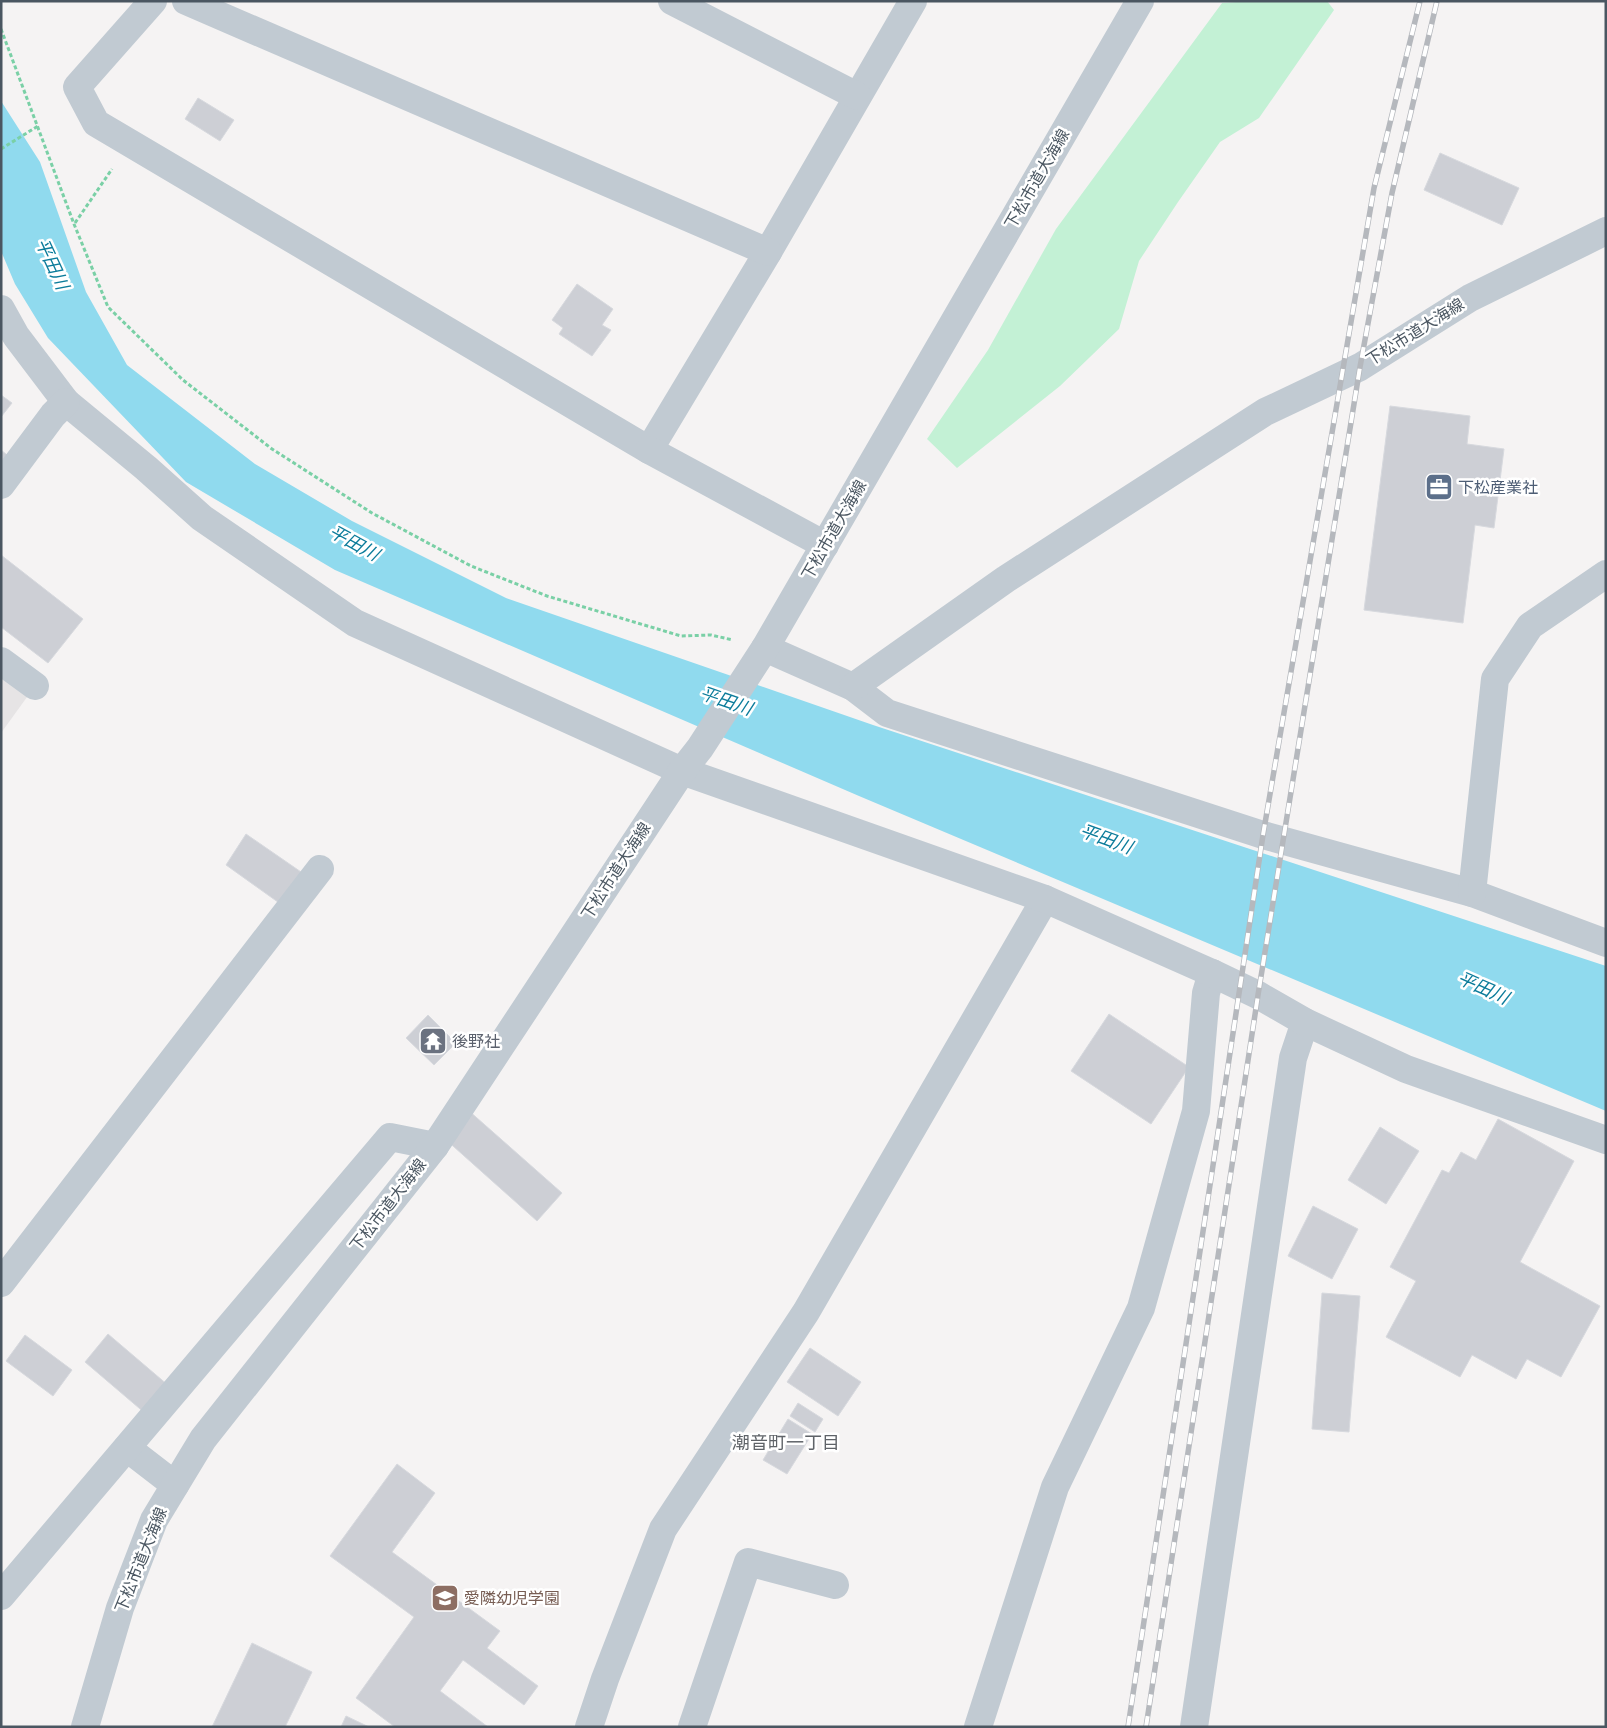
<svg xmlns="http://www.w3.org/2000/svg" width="1607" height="1728" viewBox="0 0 1607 1728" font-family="Montserrat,'Noto Sans JP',sans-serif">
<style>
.education{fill:#e6e4e5}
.green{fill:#c3f1d5}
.water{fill:#90daee}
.building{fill:#cdcfd5;stroke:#d7d9de}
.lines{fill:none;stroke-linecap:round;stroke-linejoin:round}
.path{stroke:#7ad0a6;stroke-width:3;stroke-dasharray:4 2.5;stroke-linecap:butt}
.minor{stroke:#c1cad2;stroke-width:28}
.tertiary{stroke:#c1cad2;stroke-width:28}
.rail-casing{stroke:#b5b8bd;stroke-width:5.5}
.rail{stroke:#fff;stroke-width:4;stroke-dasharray:11;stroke-linecap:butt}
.labels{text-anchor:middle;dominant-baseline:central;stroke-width:5;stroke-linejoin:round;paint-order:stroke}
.street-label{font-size:16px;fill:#4a5661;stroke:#fff}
.service-label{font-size:16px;fill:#4e5e75;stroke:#fff;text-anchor:start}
.worship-label{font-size:16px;fill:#5b616d;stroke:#fff;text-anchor:start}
.education-label{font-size:16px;fill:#785e54;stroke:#fff;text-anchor:start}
.water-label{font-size:18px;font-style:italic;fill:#0c7c9b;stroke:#fff}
.neighbourhood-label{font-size:18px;fill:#5f6368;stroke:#fff}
</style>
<rect width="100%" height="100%" fill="#f5f3f3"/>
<path class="education" d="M 1,661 L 35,686 L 1,733 Z"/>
<path class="green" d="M 1250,1 L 1327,1 L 1334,10 L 1259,118 L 1220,142 L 1178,202 L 1139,261 L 1119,329 L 1060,386 L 957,468 L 927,439 L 988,350 L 1056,229 L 1222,3 Z"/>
<path class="water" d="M 1,101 L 40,162 L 86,292 L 127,365 L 255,464 L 352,521 L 506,598 L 873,725 L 1606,966 L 1606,1111 L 859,796 L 335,570 L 186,482 L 48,338 L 15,284 L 1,251 Z"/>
<g class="building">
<path d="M 198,98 L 234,120 L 220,141 L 185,119 Z"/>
<path d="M 1440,153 L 1519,188 L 1502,225 L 1424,190 Z"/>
<path d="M 577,284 L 613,309 L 602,325 L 611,330 L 592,356 L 559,334 L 563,328 L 552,320 Z"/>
<path d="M 1,395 L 12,403 L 1,417 Z"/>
<path d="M 1390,406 L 1470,416 L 1467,444 L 1504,449 L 1494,528 L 1475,525 L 1463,623 L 1364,610 Z"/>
<path d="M 1,450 L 12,459 L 1,474 Z"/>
<path d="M 1,555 L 83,619 L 48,663 L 1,627 Z"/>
<path d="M 246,834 L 304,874 L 282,905 L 226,865 Z"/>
<path d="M 1109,1014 L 1189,1067 L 1151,1124 L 1071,1071 Z"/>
<path d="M 428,1015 L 456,1043 L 434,1065 L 406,1038 Z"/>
<path d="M 468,1110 L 562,1193 L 537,1221 L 444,1138 Z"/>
<path d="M 1498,1119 L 1574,1161 L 1520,1262 L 1600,1306 L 1561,1377 L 1527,1359 L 1516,1379 L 1472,1355 L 1460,1377 L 1386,1337 L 1416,1281 L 1390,1267 L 1442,1170 L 1449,1173 L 1461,1152 L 1476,1160 Z"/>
<path d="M 1380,1127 L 1419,1151 L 1386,1204 L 1348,1180 Z"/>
<path d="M 1313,1206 L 1358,1229 L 1332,1279 L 1288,1256 Z"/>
<path d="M 1322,1293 L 1360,1296 L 1349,1432 L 1312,1429 Z"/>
<path d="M 108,1334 L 169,1386 L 146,1414 L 85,1362 Z"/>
<path d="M 25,1335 L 72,1370 L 53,1396 L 6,1361 Z"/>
<path d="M 810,1348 L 861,1382 L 838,1416 L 787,1382 Z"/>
<path d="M 798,1403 L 823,1419 L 815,1432 L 790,1416 Z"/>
<path d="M 788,1419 L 812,1434 L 787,1474 L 763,1460 Z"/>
<path d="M 397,1464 L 435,1493 L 392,1552 L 500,1631 L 487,1648 L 538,1686 L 524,1705 L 463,1660 L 440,1691 L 488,1727 L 395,1727 L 356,1698 L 414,1617 L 330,1556 Z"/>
<path d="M 252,1643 L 312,1672 L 285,1727 L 212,1727 Z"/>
<path d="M 346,1716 L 369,1727 L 341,1727 Z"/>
</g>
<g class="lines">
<g class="path">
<path d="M 1,29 L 74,224 L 108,307 L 183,380 L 272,449 L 372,513 L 471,566 L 547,596 L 681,636 L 711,635 L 733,640"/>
<path d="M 1,149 L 38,126"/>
<path d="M 75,223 L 112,169"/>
</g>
<g class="minor">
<path d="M 153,1 L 77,87 L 96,123 L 649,450 L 768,252 L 913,1"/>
<path d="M 186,1 L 768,252"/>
<path d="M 672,1 L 857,96"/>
<path d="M 1,309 L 16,336 L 66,402 L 146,468 L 202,518 L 355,623 L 682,771"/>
<path d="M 649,450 L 825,545"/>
<path d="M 1,485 L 53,415 L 66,402"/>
<path d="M 765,648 L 853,687 L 887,713 L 1263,835 L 1472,893 L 1606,943"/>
<path d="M 1,661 L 35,686"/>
<path d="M 853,687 L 1006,579 L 1265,412 L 1360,367 L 1470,298 L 1606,231"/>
<path d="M 1472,893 L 1495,679 L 1530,626 L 1606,574"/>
<path d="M 1,1283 L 320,869"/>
<path d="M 127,1448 L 175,1485"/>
<path d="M 1,1596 L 390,1137 L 435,1146"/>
<path d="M 589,1727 L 605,1679 L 663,1529 L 806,1312 L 1045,899"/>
<path d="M 692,1727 L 748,1562 L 835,1585"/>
<path d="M 978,1727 L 1055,1487 L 1141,1308 L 1196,1111 L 1206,993 L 1212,973"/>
<path d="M 1194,1727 L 1293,1058 L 1305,1022"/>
</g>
<g class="tertiary">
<path d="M 682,771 L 1045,899 L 1212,973 L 1258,995 L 1305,1022 L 1406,1069 L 1606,1140"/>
<path d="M 85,1727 L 120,1608 L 154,1520 L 203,1439 L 435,1146 L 682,771 L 700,748 L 765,648 L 1140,1"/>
</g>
<g class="rail-casing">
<g id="rail">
<path d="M 1128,1727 L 1263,835 L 1374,188 L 1420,1"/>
<path d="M 1146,1727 L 1258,995 L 1360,367 L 1392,193 L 1437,1"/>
</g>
</g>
<use href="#rail" class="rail"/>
</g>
<defs>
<g id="office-square" transform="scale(1.4375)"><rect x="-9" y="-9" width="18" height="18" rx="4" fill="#5c6f8a" stroke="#fff"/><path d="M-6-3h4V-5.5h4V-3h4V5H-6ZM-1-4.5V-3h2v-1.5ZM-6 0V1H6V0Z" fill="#fff"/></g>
<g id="temple-square" transform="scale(1.4375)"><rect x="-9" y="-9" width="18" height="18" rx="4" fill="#6b7280" stroke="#fff"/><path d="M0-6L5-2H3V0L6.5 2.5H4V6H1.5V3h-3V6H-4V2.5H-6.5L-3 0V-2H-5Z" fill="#fff"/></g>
<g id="school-square" transform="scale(1.4375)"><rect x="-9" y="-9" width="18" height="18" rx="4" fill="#8d6e63" stroke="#fff"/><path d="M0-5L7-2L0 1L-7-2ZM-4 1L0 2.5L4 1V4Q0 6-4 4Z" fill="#fff"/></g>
</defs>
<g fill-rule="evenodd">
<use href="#office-square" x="1439" y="487"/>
<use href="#temple-square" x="433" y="1041"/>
<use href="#school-square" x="445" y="1598"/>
</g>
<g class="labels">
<g class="street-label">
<text transform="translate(1037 179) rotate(-60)">下松市道大海線</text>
<text transform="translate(1415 332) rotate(-32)">下松市道大海線</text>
<text transform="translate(834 530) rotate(-60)">下松市道大海線</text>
<text transform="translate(616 871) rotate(-57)">下松市道大海線</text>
<text transform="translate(388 1205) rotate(-52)">下松市道大海線</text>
<text transform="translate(141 1560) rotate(-68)">下松市道大海線</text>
</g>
<g class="service-label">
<text x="1458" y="487">下松産業社</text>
</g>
<g class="worship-label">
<text x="452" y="1041">後野社</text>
</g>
<g class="education-label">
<text x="464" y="1598">愛隣幼児学園</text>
</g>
<g class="water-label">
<text transform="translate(52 264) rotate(65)">平田川</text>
<text transform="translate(354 543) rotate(29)">平田川</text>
<text transform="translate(726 701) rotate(19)">平田川</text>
<text transform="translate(1106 839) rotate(20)">平田川</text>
<text transform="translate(1483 988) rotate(24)">平田川</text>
</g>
<g class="neighbourhood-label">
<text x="786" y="1443">潮音町一丁目</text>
</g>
</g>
<rect width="1607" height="1728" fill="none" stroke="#4a5661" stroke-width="5"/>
</svg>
